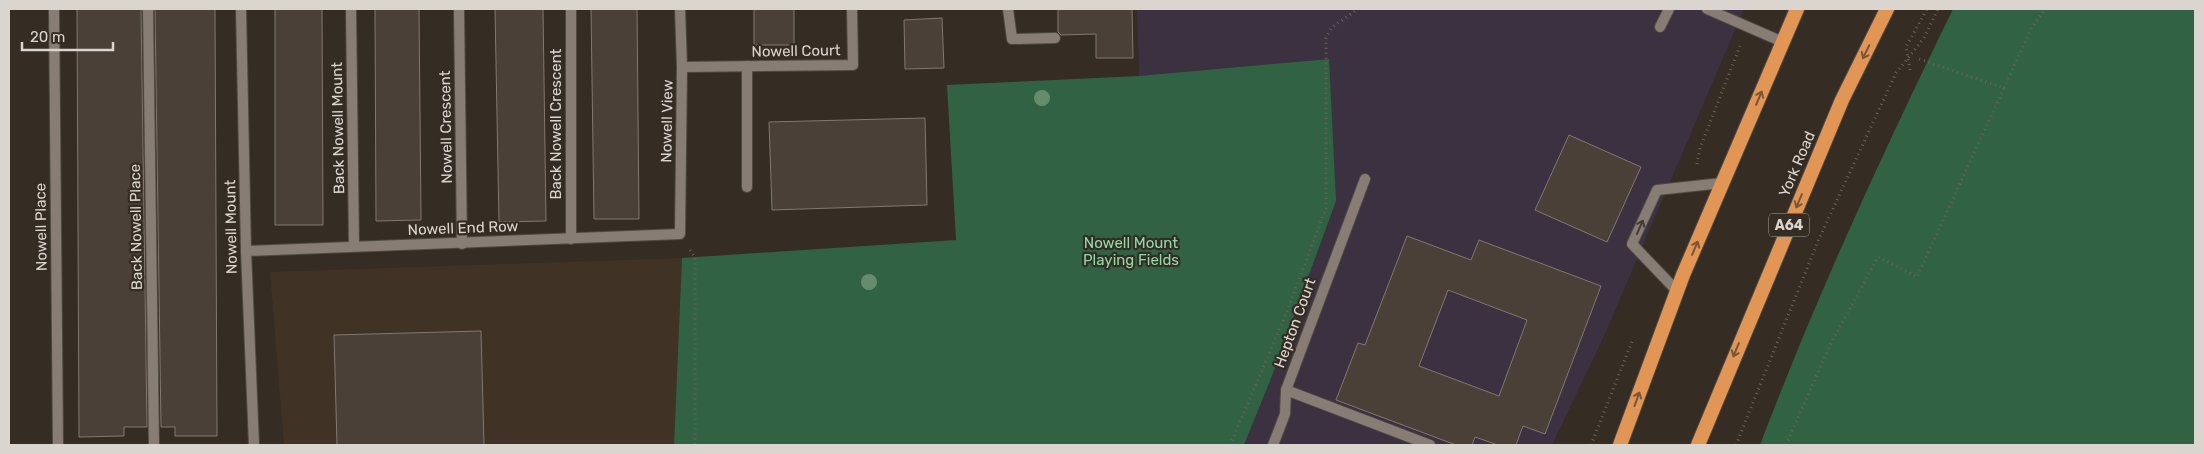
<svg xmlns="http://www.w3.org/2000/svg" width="2204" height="454" viewBox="0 0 2204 454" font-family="Rubik,sans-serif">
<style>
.commercial{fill:#3b3140}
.industrial{fill:#413226}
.green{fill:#326244}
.building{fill:#4a4038;stroke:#83786f;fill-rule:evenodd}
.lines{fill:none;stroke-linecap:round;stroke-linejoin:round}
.service-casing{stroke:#514a43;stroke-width:12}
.minor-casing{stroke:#514a43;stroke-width:12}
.tertiary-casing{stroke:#514a43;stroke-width:12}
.trunk-casing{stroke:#514a43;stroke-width:16}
.path{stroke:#6b635c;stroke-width:3;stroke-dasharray:1 4;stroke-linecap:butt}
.service{stroke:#887d74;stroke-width:10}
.minor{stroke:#887d74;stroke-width:10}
.tertiary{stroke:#887d74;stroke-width:10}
.trunk{stroke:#e29656;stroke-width:14}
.tree{fill:#658d6d}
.oneway{stroke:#7a5638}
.oneway2{stroke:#463c34}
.labels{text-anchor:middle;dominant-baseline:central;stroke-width:4.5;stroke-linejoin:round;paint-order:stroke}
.shield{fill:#352c24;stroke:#a9a29c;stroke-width:1}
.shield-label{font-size:14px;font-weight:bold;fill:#dbd5cf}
.street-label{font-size:15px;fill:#dbd5cf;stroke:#352c24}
.park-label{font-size:15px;fill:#8cdca9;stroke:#352c24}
</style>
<rect width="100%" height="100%" fill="#352c24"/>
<path class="commercial" d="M 1137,9 L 1744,9 L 1605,334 L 1552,445 L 1244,445 L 1270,381 L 1329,59 L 1139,76 Z"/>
<path class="industrial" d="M 682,258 L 674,445 L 284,445 L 270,272 Z"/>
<g class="green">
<path d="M 1953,9 L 2195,9 L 2195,445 L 1760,445 C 1816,297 1883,152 1953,9 Z"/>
<path d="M 1329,59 L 1336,201 L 1270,381 L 1244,445 L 674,445 L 682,258 L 956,240 L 947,85 L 1139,76 Z"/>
</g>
<g class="building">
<path d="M 77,9 L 141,9 L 147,427 L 124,427 L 124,436 L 79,437 Z"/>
<path d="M 155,9 L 215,9 L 217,436 L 175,436 L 175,427 L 161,427 Z"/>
<path d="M 275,9 L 322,9 L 323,225 L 275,225 Z"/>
<path d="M 375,9 L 419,9 L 421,220 L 376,221 Z"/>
<path d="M 495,9 L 543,9 L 546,221 L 499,222 Z"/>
<path d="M 591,9 L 637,9 L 639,219 L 594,219 Z"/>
<rect x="754" y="9" width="40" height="36"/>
<path d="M 1058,9 L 1132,9 L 1133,58 L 1096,58 L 1096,34 L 1061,35 L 1058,32 Z"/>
<path d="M 942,18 L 944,68 L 905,69 L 904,20 Z"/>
<path d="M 925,118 L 927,205 L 772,210 L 769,122 Z"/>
<path d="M 1569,135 L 1641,167 L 1607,242 L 1535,210 Z"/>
<path d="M 1407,236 L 1471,260 L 1479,240 L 1601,286 L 1545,434 L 1523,426 L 1516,445 L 1498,445 L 1475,437 L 1472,445 L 1456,445 L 1336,400 L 1358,343 L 1365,345 ZM 1448,290 L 1527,320 L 1499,396 L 1419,366 Z"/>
<path d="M 481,331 L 484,445 L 337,445 L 334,335 Z"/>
</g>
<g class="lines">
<g class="service-casing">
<g id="service">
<path d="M 148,9 L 154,445"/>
<path d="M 351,9 L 354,246"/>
<path d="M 571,9 L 571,239"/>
<path d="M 1008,9 L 1012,39 L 1055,38"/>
<path d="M 1707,9 L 1783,42"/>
<path d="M 1660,27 L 1669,9"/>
<path d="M 747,187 L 747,66"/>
<path d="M 1677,291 L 1632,244 L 1657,190 L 1722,183"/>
<path d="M 1273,445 L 1285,414 L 1286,390"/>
</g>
</g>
<g class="minor-casing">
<g id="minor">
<path d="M 54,9 L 58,445"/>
<path d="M 459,9 L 462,244"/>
<path d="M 682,67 L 853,65 L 852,9"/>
<path d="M 1365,179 L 1286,390 L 1430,445"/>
<path d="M 246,251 L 680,234 L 682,67 L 680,9"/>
</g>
</g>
<g class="tertiary-casing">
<path id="tertiary" d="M 241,9 L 246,251 L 254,445"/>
</g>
<g class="trunk-casing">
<g id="trunk">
<path d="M 1620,445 L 1683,275 L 1797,9"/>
<path d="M 1698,445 L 1842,100 L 1887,9"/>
</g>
</g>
<g class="path">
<path d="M 1910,70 L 1906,47 L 1927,9"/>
<path d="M 2004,88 L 2032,27 L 2045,9"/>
<path d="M 1697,164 L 1700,148 L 1740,46"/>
<path d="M 690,250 L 695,257 L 695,445"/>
<path d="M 1230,445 L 1286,314 L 1326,208 L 1326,38 L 1331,28 L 1355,11"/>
<path d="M 1591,445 L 1633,339"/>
<path d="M 1736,445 L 1818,241 L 1896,73 L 1924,38 L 1938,9"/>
<path d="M 1786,445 L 1831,343 L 1878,257 L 1917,277 L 2004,88 L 1919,59"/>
</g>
<use href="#service" class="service"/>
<use href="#minor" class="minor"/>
<use href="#tertiary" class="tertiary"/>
<use href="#trunk" class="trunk"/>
</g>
<g class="tree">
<circle cx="1042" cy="98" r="8"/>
<circle cx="869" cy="282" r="8"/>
</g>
<defs><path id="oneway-shaft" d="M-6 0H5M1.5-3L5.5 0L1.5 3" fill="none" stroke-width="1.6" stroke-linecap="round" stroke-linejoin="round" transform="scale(1.25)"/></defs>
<g class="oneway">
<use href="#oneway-shaft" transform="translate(1866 52) rotate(116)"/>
<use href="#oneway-shaft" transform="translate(1759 98) rotate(-67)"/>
<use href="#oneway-shaft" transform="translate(1799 201) rotate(113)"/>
<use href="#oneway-shaft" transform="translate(1695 248) rotate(-67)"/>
<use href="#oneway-shaft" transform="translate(1736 350) rotate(113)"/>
<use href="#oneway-shaft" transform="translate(1637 399) rotate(-70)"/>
</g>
<use class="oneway2" href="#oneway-shaft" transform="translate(1640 227) rotate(-66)"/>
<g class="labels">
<rect class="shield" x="1769" y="213.5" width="40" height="23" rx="4"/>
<g class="shield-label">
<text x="1789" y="225">A64</text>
</g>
<g class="street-label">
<text transform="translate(796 51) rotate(-1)">Nowell Court</text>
<text transform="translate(667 121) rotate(-89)">Nowell View</text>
<text transform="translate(556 124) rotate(-90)">Back Nowell Crescent</text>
<text transform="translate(446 127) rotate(-91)">Nowell Crescent</text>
<text transform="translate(338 128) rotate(-91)">Back Nowell Mount</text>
<text transform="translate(1797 164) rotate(-67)">York Road</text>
<text transform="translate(41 227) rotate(-91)">Nowell Place</text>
<text transform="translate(136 227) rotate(-91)">Back Nowell Place</text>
<text transform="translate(231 227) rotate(-91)">Nowell Mount</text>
<text transform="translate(463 228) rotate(-2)">Nowell End Row</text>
<text transform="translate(1295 323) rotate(-70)">Hepton Court</text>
</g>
<g class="park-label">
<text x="1131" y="243">Nowell Mount<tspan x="1131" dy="17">Playing Fields</tspan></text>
</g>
</g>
<rect width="2204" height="454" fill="none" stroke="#dbd5cf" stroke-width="20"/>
<path d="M22 42v8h91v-8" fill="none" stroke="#dbd5cf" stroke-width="2.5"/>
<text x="30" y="42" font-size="15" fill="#dbd5cf" stroke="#352c24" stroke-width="4" paint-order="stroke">20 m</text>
</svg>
